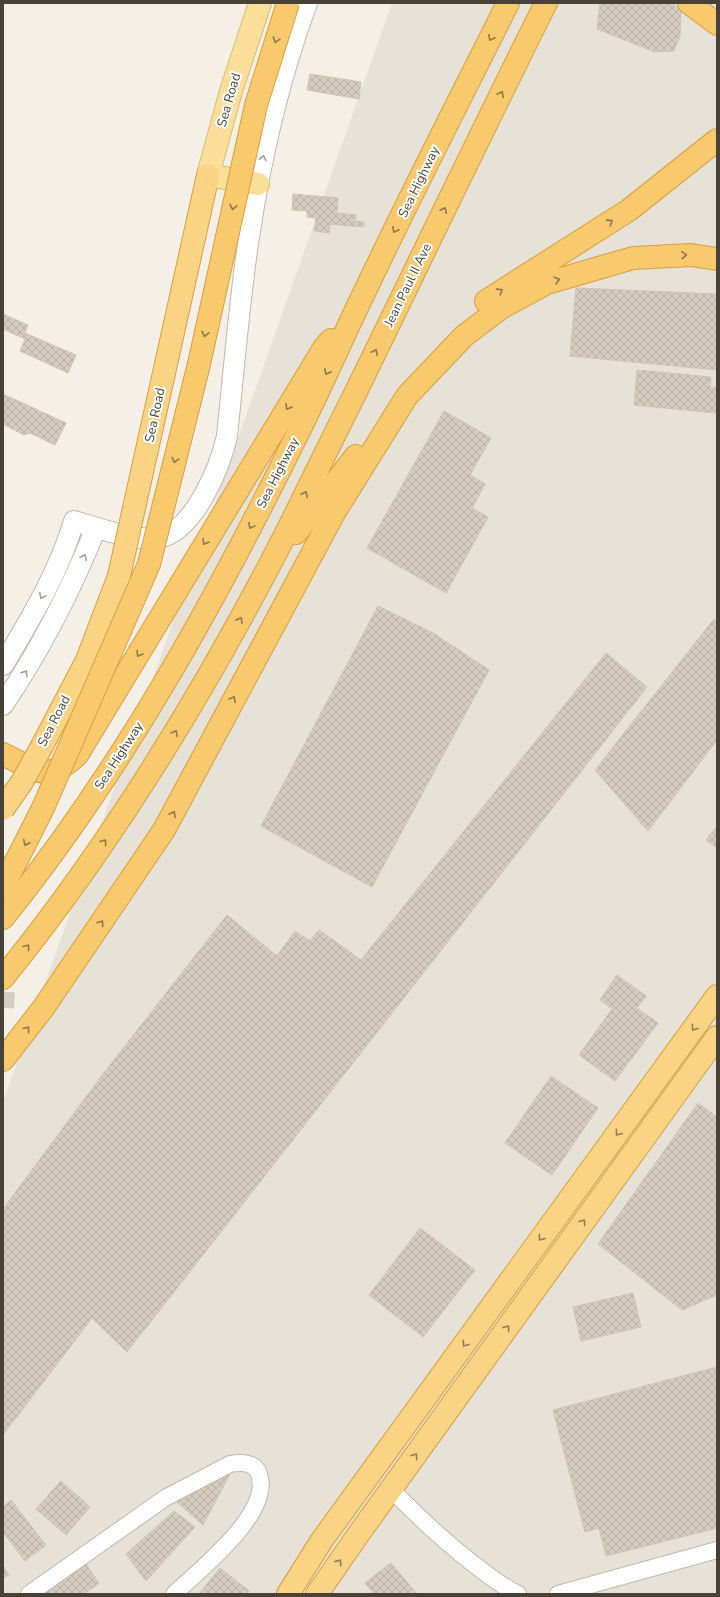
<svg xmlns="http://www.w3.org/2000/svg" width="720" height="1597" viewBox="0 0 720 1597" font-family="'Nunito Sans',sans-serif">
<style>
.residential{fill:#e7e2d7}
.building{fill:url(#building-cross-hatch);stroke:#cfc4b2}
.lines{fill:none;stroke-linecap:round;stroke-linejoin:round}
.motorway-tunnel{stroke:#d1cdc5;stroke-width:22;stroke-dasharray:22 11;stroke-linecap:butt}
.minor-casing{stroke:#bfb8ab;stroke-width:18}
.tertiary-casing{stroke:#bfb8ab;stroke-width:22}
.primary-casing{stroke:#e0bb6a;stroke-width:24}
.trunk-casing{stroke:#d89e3e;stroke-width:24}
.motorway-casing{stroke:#d89e3e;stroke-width:24}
.minor{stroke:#fff;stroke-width:16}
.tertiary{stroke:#fff;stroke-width:20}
.primary{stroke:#fbde9a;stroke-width:22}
.trunk{stroke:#fad484;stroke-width:22}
.motorway{stroke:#f9c96e;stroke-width:22}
.trunk-bridge-casing{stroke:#d89e3e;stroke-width:24;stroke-linecap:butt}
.motorway-bridge-casing{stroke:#d89e3e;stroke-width:24;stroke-linecap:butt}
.trunk-bridge{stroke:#fad484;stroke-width:22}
.motorway-bridge{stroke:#f9c96e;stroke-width:22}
.oneway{stroke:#8e774d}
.oneway2{stroke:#a3a09b}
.oneway3{stroke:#8f7c56}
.labels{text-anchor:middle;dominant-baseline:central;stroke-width:4;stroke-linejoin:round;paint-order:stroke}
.street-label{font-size:13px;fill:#474137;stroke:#fff}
</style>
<defs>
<pattern id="building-cross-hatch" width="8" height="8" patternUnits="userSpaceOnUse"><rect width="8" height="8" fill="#d5ccbe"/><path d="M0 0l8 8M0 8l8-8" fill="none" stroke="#b8b0a4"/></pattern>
</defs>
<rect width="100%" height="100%" fill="#f4f0e8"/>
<path class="residential" d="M 392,3 L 717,3 L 717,1594 L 3,1594 L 3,1102 Z"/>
<g class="building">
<path d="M 600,3 L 672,3 L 681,10 L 680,36 L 674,51 L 655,52 L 597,29 Z"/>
<path d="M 310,74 L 361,82 L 359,99 L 307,90 Z"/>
<path d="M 293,194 L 338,198 L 337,213 L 356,215 L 355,221 L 364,222 L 364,227 L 330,224 L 329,233 L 314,231 L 316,218 L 307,217 L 307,211 L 292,210 Z"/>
<path d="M 576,288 L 717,294 L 717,370 L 570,356 Z"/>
<path d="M 3,314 L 28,325 L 25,333 L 76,355 L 68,373 L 20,351 L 25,339 L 3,329 Z"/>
<path d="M 637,370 L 711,377 L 710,387 L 717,388 L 717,413 L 634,405 Z"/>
<path d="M 3,394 L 66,423 L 55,445 L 30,433 L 24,435 L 3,424 Z"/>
<path d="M 444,411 L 491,438 L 470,475 L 485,484 L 472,508 L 488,517 L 446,593 L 367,548 Z"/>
<path d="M 378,606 L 433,633 L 489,670 L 372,887 L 261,826 Z"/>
<path d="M 714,619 L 717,622 L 717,740 L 648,831 L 595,770 Z"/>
<path d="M 606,653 L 647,687 L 127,1352 L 92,1318 L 3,1435 L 3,1209 L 100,1078 L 227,915 L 277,956 L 295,931 L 310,941 L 319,930 L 361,960 Z"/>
<path d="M 717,826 L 717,848 L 706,840 Z"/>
<path d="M 617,975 L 646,996 L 637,1008 L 658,1023 L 615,1081 L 579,1055 L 612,1009 L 600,1000 Z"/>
<path d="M 551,1076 L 598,1108 L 552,1175 L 505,1143 Z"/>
<path d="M 698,1103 L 717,1117 L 717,1295 L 682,1310 L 598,1244 Z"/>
<path d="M 420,1228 L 475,1270 L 423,1337 L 369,1295 Z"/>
<path d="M 633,1293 L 641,1327 L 581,1341 L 573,1307 Z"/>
<path d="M 717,1367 L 717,1528 L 606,1556 L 599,1528 L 585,1532 L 553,1410 Z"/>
<path d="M 234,1466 L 203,1525 L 171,1497 Z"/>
<path d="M 61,1481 L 90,1507 L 66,1535 L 36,1509 Z"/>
<path d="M 11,1500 L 46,1545 L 25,1561 L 3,1532 L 3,1507 Z"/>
<path d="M 174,1511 L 195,1527 L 146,1581 L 126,1554 Z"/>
<path d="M 85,1563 L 99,1583 L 84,1594 L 47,1594 L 46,1591 Z"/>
<path d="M 391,1563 L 417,1594 L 374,1594 L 365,1583 Z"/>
<path d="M 3,1566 L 9,1575 L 3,1578 Z"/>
<path d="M 220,1568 L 249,1591 L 246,1594 L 199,1594 Z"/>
</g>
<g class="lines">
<path class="motorway-tunnel" d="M 3,959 L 5,967 L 3,1008"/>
<g class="minor-casing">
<g id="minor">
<path d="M 391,1489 C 417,1516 443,1540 472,1563 C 487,1574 501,1586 518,1594"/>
<path d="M 29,1594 L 165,1498 L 230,1464 C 241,1462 255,1462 259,1474 C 273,1513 199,1570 174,1594"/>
<path d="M 558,1594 L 717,1550"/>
</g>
</g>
<g class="tertiary-casing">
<g id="tertiary">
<path d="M 3,665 C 30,620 59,572 74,521 C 98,528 133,541 158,538 C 194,532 220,467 227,436 C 234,370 239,303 249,237 C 261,158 279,79 307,3"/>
<path d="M 3,705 C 41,649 71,590 96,528"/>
</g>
</g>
<g class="primary-casing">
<path id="primary" d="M 258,184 L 208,175 L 231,91 L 260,3"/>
</g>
<g class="trunk-casing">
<g id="trunk">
<path d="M 134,508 L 208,175"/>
<path d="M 42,746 L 87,660 L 119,576"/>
<path d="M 288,1594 L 322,1540 L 717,996"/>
<path d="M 317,1594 L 360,1532 L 717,1037"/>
</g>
</g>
<g class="motorway-casing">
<g id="motorway">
<path d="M 689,3 L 717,24"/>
<path d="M 486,301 L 629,210 L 717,140"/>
<path d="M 296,533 L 356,456"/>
<path d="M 3,754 C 36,770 46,784 77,755 L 324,348 L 331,340"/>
<path d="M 3,887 L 43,808"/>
<path d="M 3,918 C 123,769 216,600 300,429 C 323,383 343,336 365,291 C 411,194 460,99 508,3"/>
<path d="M 3,978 C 106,851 192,712 268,568 C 297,513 323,457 351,402 C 416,269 480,135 546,3"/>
<path d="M 3,1060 L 44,1007 L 164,830 L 334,513 L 407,396 L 464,336 L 501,308 L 547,283 L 633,258 L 691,255 L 717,259"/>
</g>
</g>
<use href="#minor" class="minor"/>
<use href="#tertiary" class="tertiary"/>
<use href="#primary" class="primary"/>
<use href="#trunk" class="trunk"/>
<use href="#motorway" class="motorway"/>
<g class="trunk-bridge-casing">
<g id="trunk-bridge">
<path d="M 119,576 L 134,508"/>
<path d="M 3,809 L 22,782 L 42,746"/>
</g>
</g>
<g class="motorway-bridge-casing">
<path id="motorway-bridge" d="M 43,808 L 149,564 L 199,364 L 256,105 L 288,3"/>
</g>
<use href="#trunk-bridge" class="trunk-bridge"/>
<use href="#motorway-bridge" class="motorway-bridge"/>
</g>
<defs><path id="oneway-chevron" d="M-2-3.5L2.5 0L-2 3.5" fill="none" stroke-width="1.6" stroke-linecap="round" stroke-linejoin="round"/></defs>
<g class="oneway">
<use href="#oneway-chevron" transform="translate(491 38) rotate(116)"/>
<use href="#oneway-chevron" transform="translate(276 40) rotate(108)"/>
<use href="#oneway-chevron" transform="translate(501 94) rotate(-63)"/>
<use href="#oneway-chevron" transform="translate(233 207) rotate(102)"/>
<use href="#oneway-chevron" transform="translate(444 210) rotate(-64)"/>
<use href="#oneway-chevron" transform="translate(610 222) rotate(-33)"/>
<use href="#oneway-chevron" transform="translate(395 230) rotate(116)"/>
<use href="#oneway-chevron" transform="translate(684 255) rotate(-3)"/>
<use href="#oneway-chevron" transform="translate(557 280) rotate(-16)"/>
<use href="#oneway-chevron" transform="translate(500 291) rotate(-32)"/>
<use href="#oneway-chevron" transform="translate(205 334) rotate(102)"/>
<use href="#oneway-chevron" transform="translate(375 352) rotate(-64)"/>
<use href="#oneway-chevron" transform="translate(327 372) rotate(116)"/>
<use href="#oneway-chevron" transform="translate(288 407) rotate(121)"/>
<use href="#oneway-chevron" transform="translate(175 460) rotate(104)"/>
<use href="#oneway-chevron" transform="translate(305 494) rotate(-64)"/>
<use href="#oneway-chevron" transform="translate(251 526) rotate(118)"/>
<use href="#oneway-chevron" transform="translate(205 542) rotate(121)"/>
<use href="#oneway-chevron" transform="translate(240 620) rotate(-61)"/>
<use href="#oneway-chevron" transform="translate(139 654) rotate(121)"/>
<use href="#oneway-chevron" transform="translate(233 699) rotate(-62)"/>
<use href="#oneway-chevron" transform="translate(175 733) rotate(-60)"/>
<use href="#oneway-chevron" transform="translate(173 814) rotate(-62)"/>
<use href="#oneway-chevron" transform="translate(104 842) rotate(-54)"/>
<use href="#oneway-chevron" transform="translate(26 843) rotate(117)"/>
<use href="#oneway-chevron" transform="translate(101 923) rotate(-56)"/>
<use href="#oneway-chevron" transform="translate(27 947) rotate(-53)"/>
<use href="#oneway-chevron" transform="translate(27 1029) rotate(-52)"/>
</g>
<g class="oneway2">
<use href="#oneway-chevron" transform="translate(263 158) rotate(-79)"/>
<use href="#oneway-chevron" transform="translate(84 557) rotate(-66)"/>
<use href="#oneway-chevron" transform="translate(42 596) rotate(118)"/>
<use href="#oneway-chevron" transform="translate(25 673) rotate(-58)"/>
</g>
<g class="oneway3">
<use href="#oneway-chevron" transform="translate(694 1028) rotate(126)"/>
<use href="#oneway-chevron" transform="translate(618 1133) rotate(126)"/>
<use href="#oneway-chevron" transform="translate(583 1222) rotate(-54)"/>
<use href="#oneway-chevron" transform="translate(541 1238) rotate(126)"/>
<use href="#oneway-chevron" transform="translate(507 1328) rotate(-54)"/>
<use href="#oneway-chevron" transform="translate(465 1344) rotate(126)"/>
<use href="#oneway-chevron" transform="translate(415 1456) rotate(-54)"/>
<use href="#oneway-chevron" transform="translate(339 1562) rotate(-55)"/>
</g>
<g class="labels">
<g class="street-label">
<text transform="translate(229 100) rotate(-74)">Sea Road</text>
<text transform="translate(419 182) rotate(-64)">Sea Highway</text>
<text transform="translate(408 285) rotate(-64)">Jean Paul II Ave</text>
<text transform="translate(155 415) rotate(-78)">Sea Road</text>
<text transform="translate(278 473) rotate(-63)">Sea Highway</text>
<text transform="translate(54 721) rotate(-63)">Sea Road</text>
<text transform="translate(119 756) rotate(-57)">Sea Highway</text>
</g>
</g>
<rect width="720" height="1597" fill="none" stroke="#474137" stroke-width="8"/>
</svg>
